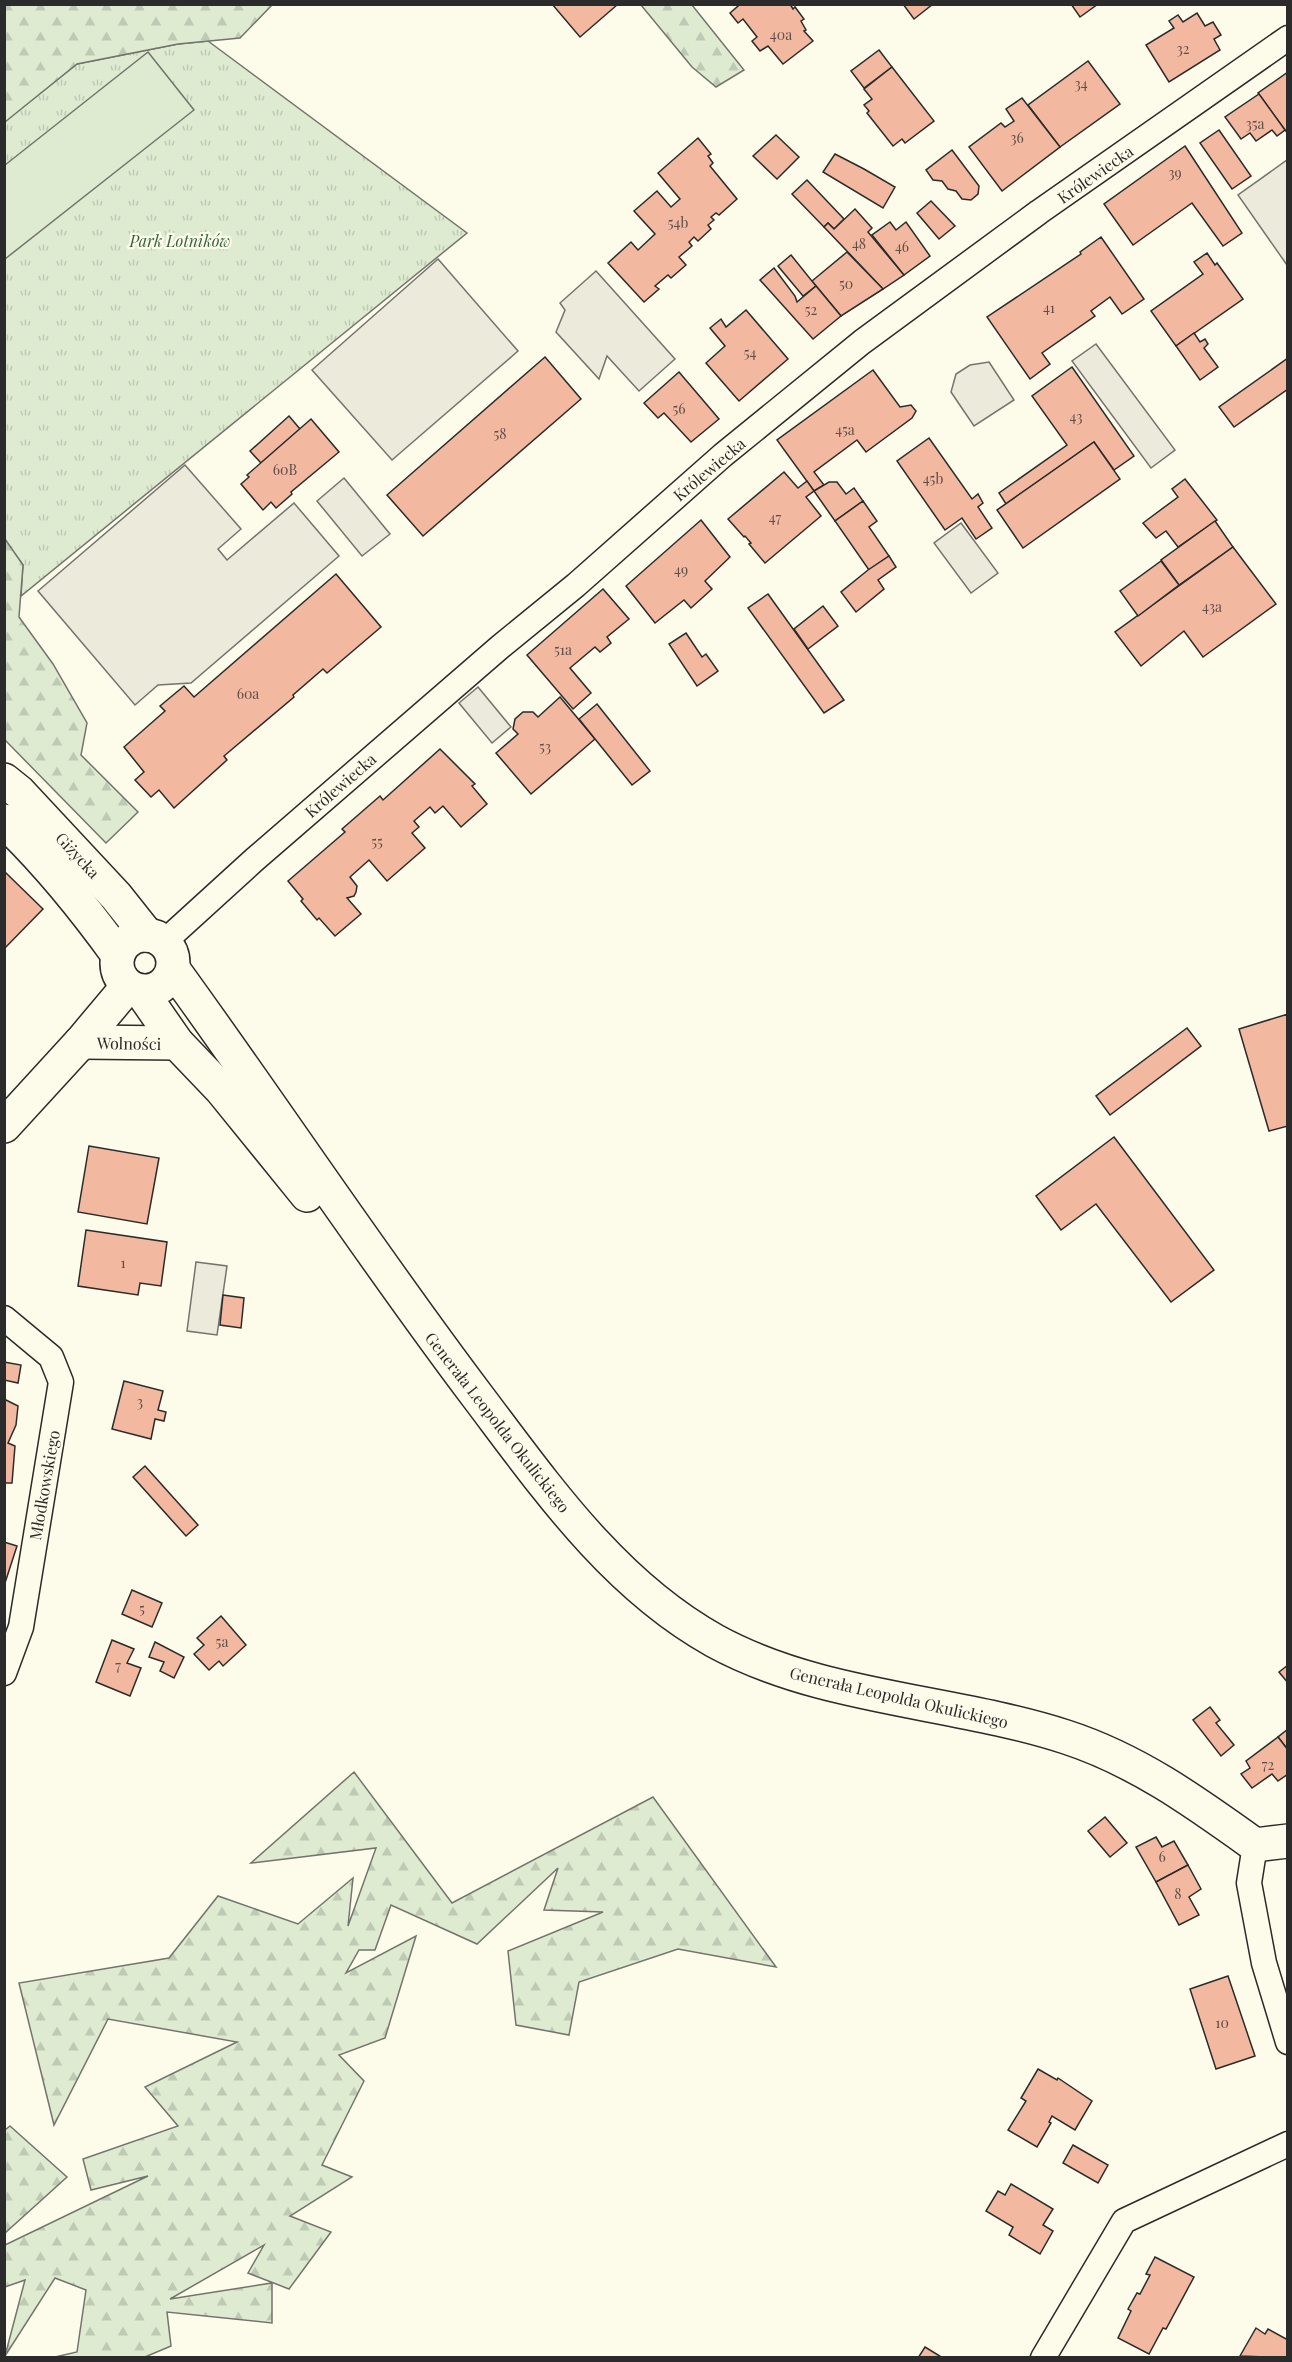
<svg xmlns="http://www.w3.org/2000/svg" width="1292" height="2362" viewBox="0 0 1292 2362" font-family="'Playfair Display',serif">
<style>
.grass{fill:url(#grass-tufts);stroke:#74746e;stroke-width:1.5}
.forest{fill:url(#forest-firs);stroke:#74746e;stroke-width:1.5}
.garden{fill:#deebd1;stroke:#74746e;stroke-width:1.5}
.parking{fill:#eceadb;stroke:#74746e;stroke-width:1.5}
.building{fill:#f2b8a0;stroke:#2b2b2b;stroke-width:1.5}
.lines{fill:none;stroke-linecap:round;stroke-linejoin:round}
.street-casing{stroke:#2b2b2b;stroke-width:27}
.secondary-casing{stroke:#2b2b2b;stroke-width:36}
.street{stroke:#fdfbea;stroke-width:24}
.secondary{stroke:#fdfbea;stroke-width:33}
.labels{text-anchor:middle;dominant-baseline:central;stroke-width:4.5;stroke-linejoin:round;paint-order:stroke}
.number-label{font-size:14px;fill:#5d4e48}
.street-label{font-size:16px;fill:#2b2b2b;stroke:#fdfbea}
.park-label{font-size:16px;font-style:italic;fill:#34623c;stroke:#fdfbea}
</style>
<defs>
<pattern id="grass-tufts" width="24" height="20" patternUnits="userSpaceOnUse" patternTransform="scale(1.5)"><rect width="24" height="20" fill="#deebd1"/><path d="M3 7l-1-3M5 7V3M7 7l1-3M15 17l-1-3M17 17v-4M19 17l1-3" fill="none" stroke="#bfcab4"/></pattern>
<pattern id="forest-firs" width="22" height="20" patternUnits="userSpaceOnUse" patternTransform="scale(1.5)"><rect width="22" height="20" fill="#deebd1"/><path d="M5 1l3.5 6h-7zM16 11l3.5 6h-7z" fill="#bfcab4"/></pattern>
</defs>
<rect width="100%" height="100%" fill="#fdfbea"/>
<path class="grass" d="M 208,41 L 467,233 L 21,596 L 23,565 L 4,539 L 4,122 L 77,64 L 178,44 Z"/>
<g class="forest">
<path d="M 5,4 L 272,4 L 272,5 L 240,38 L 178,44 L 77,64 L 5,122 Z"/>
<path d="M 641,5 L 692,5 L 744,70 L 716,87 L 692,67 Z"/>
<path d="M 5,539 L 23,565 L 19,617 L 53,664 L 87,723 L 81,755 L 138,812 L 106,843 L 5,740 Z"/>
<path d="M 354,1772 L 452,1903 L 653,1797 L 776,1967 L 678,1949 L 579,1982 L 569,2035 L 516,2025 L 508,1951 L 603,1912 L 544,1910 L 558,1868 L 477,1944 L 391,1905 L 375,1950 L 359,1950 L 346,1973 L 416,1936 L 385,2038 L 339,2055 L 364,2081 L 322,2165 L 352,2177 L 290,2216 L 331,2232 L 289,2289 L 248,2273 L 264,2245 L 170,2299 L 272,2283 L 272,2323 L 167,2312 L 171,2346 L 145,2357 L 55,2357 L 77,2352 L 86,2290 L 55,2278 L 5,2356 L 25,2280 L 5,2287 L 5,2245 L 148,2176 L 91,2190 L 83,2159 L 178,2126 L 145,2087 L 237,2042 L 108,2019 L 54,2125 L 19,1983 L 169,1958 L 218,1896 L 298,1924 L 353,1878 L 348,1926 L 376,1848 L 251,1863 Z"/>
<path d="M 10,2126 L 67,2177 L 5,2233 L 5,2130 Z"/>
</g>
<path class="garden" d="M 148,52 L 194,110 L 5,259 L 5,165 Z"/>
<g class="parking">
<path d="M 1287,160 L 1287,265 L 1238,195 Z"/>
<path d="M 438,259 L 518,351 L 392,460 L 312,370 Z"/>
<path d="M 596,271 L 675,359 L 639,391 L 607,356 L 599,379 L 556,332 L 565,310 L 560,303 Z"/>
<path d="M 1096,344 L 1175,450 L 1151,468 L 1072,361 Z"/>
<path d="M 989,362 L 1014,400 L 974,426 L 951,392 L 956,374 L 970,365 Z"/>
<path d="M 185,465 L 241,529 L 218,549 L 227,560 L 294,503 L 339,556 L 191,683 L 158,685 L 135,705 L 38,591 Z"/>
<path d="M 344,478 L 390,534 L 362,556 L 317,501 Z"/>
<path d="M 961,523 L 998,573 L 971,593 L 934,543 Z"/>
<path d="M 478,687 L 511,727 L 492,743 L 459,703 Z"/>
<path d="M 196,1262 L 227,1266 L 217,1335 L 187,1331 Z"/>
</g>
<g class="building">
<path d="M 552,4 L 617,4 L 617,5 L 580,37 Z"/>
<path d="M 737,4 L 790,4 L 793,9 L 795,7 L 804,19 L 801,21 L 806,30 L 804,31 L 813,41 L 783,64 L 768,46 L 760,51 L 752,41 L 757,37 L 743,19 L 738,23 L 730,13 L 738,6 Z"/>
<path d="M 903,4 L 933,4 L 914,19 Z"/>
<path d="M 1071,4 L 1098,4 L 1080,17 Z"/>
<path d="M 1197,13 L 1205,26 L 1213,22 L 1221,35 L 1214,39 L 1220,50 L 1169,82 L 1146,45 L 1174,28 L 1169,21 L 1178,15 L 1183,22 Z"/>
<path d="M 879,50 L 892,67 L 864,88 L 851,71 Z"/>
<path d="M 1088,61 L 1120,104 L 1060,147 L 1028,105 Z"/>
<path d="M 892,67 L 934,121 L 905,143 L 902,139 L 893,146 L 867,113 L 869,111 L 864,105 L 872,99 L 864,89 Z"/>
<path d="M 1288,72 L 1288,134 L 1258,93 Z"/>
<path d="M 1259,94 L 1285,130 L 1277,136 L 1272,130 L 1256,141 L 1250,133 L 1241,139 L 1225,117 Z"/>
<path d="M 1022,98 L 1060,147 L 1002,191 L 969,147 L 1001,123 L 1005,127 L 1014,121 L 1006,109 Z"/>
<path d="M 1219,130 L 1251,176 L 1232,189 L 1200,143 Z"/>
<path d="M 776,135 L 799,157 L 777,179 L 753,156 Z"/>
<path d="M 698,138 L 711,154 L 708,156 L 713,163 L 710,166 L 737,199 L 719,215 L 716,213 L 711,217 L 714,220 L 708,225 L 711,229 L 698,241 L 694,237 L 689,242 L 692,246 L 679,257 L 686,265 L 671,278 L 668,275 L 655,286 L 659,289 L 644,302 L 608,263 L 631,242 L 638,250 L 655,234 L 634,211 L 657,191 L 671,207 L 680,199 L 658,173 Z"/>
<path d="M 1185,146 L 1242,233 L 1223,246 L 1192,203 L 1133,245 L 1104,204 Z"/>
<path d="M 952,150 L 979,186 L 978,194 L 971,200 L 962,199 L 956,191 L 948,189 L 942,181 L 933,180 L 926,170 Z"/>
<path d="M 835,154 L 864,169 L 895,187 L 883,208 L 823,172 Z"/>
<path d="M 807,180 L 844,219 L 834,229 L 828,223 L 824,227 L 792,194 Z"/>
<path d="M 931,201 L 955,226 L 939,239 L 917,213 Z"/>
<path d="M 855,209 L 872,228 L 868,232 L 904,275 L 883,289 L 824,227 L 828,223 L 834,229 Z"/>
<path d="M 890,222 L 896,230 L 906,222 L 930,256 L 904,275 L 872,235 Z"/>
<path d="M 1101,237 L 1144,299 L 1122,314 L 1110,297 L 1091,311 L 1095,316 L 1042,353 L 1050,364 L 1030,379 L 987,317 L 1081,254 L 1080,252 Z"/>
<path d="M 847,252 L 883,289 L 841,316 L 812,281 Z"/>
<path d="M 1207,253 L 1215,265 L 1217,263 L 1243,299 L 1176,346 L 1151,311 L 1203,274 L 1194,262 Z"/>
<path d="M 791,255 L 816,286 L 803,296 L 778,266 Z"/>
<path d="M 774,268 L 795,296 L 797,302 L 816,286 L 841,316 L 813,339 L 760,280 Z"/>
<path d="M 746,310 L 788,359 L 739,401 L 706,363 L 725,346 L 710,328 L 721,319 L 726,327 Z"/>
<path d="M 1194,333 L 1200,342 L 1205,339 L 1208,344 L 1204,348 L 1218,367 L 1200,380 L 1176,346 Z"/>
<path d="M 545,357 L 581,399 L 423,536 L 387,495 Z"/>
<path d="M 1288,358 L 1288,389 L 1234,427 L 1219,407 Z"/>
<path d="M 1072,367 L 1134,456 L 1114,470 L 1094,442 L 1006,504 L 999,493 L 1067,445 L 1032,396 Z"/>
<path d="M 873,370 L 900,407 L 911,405 L 916,411 L 912,418 L 866,452 L 857,440 L 814,472 L 824,485 L 814,491 L 777,440 Z"/>
<path d="M 679,372 L 719,419 L 691,442 L 664,413 L 658,418 L 644,403 Z"/>
<path d="M 289,416 L 300,429 L 261,463 L 250,451 Z"/>
<path d="M 311,419 L 339,452 L 291,492 L 292,494 L 276,508 L 271,502 L 263,510 L 241,484 L 249,477 L 247,475 Z"/>
<path d="M 929,438 L 972,499 L 978,494 L 983,503 L 978,507 L 992,528 L 976,539 L 962,518 L 945,530 L 897,461 Z"/>
<path d="M 1094,442 L 1120,479 L 1023,548 L 997,510 Z"/>
<path d="M 784,472 L 798,488 L 807,481 L 814,491 L 806,497 L 821,516 L 765,563 L 749,544 L 751,543 L 745,536 L 744,537 L 728,519 Z"/>
<path d="M 1185,479 L 1217,520 L 1178,547 L 1166,531 L 1156,538 L 1143,523 L 1178,497 L 1172,489 Z"/>
<path d="M 829,482 L 837,482 L 846,494 L 854,488 L 863,501 L 835,521 L 814,491 Z"/>
<path d="M 863,501 L 877,521 L 869,527 L 889,556 L 869,570 L 835,521 Z"/>
<path d="M 701,520 L 730,557 L 705,581 L 712,589 L 691,608 L 684,600 L 655,623 L 626,586 Z"/>
<path d="M 1215,521 L 1233,547 L 1179,585 L 1161,560 Z"/>
<path d="M 1233,547 L 1276,604 L 1203,657 L 1184,631 L 1141,666 L 1115,632 Z"/>
<path d="M 889,556 L 896,567 L 878,580 L 884,589 L 856,612 L 841,592 L 868,570 Z"/>
<path d="M 1161,561 L 1179,585 L 1138,616 L 1120,591 Z"/>
<path d="M 336,574 L 381,627 L 327,673 L 323,669 L 293,695 L 294,697 L 224,756 L 227,760 L 174,808 L 159,790 L 151,797 L 135,780 L 144,772 L 124,747 L 165,711 L 160,706 L 184,686 L 194,697 Z"/>
<path d="M 603,589 L 629,619 L 607,637 L 611,643 L 600,652 L 595,647 L 570,668 L 591,693 L 573,709 L 527,655 Z"/>
<path d="M 768,594 L 844,700 L 824,713 L 748,608 Z"/>
<path d="M 823,606 L 838,626 L 808,649 L 794,629 Z"/>
<path d="M 686,633 L 702,657 L 706,654 L 718,671 L 697,686 L 669,644 Z"/>
<path d="M 560,697 L 595,739 L 531,794 L 496,753 L 518,734 L 513,729 L 515,719 L 523,712 L 533,712 L 538,717 Z"/>
<path d="M 597,704 L 650,771 L 632,785 L 579,719 Z"/>
<path d="M 440,749 L 475,784 L 472,786 L 487,804 L 461,827 L 443,806 L 435,813 L 430,807 L 414,821 L 419,827 L 412,833 L 425,848 L 387,881 L 369,860 L 350,877 L 357,886 L 356,892 L 354,896 L 347,898 L 361,914 L 335,936 L 319,918 L 317,920 L 301,901 L 303,899 L 288,881 L 345,832 L 342,829 L 380,796 L 383,800 Z"/>
<path d="M 6,873 L 43,909 L 4,949 L 4,874 Z"/>
<path d="M 1288,1014 L 1288,1126 L 1269,1131 L 1239,1029 Z"/>
<path d="M 1187,1028 L 1201,1046 L 1110,1115 L 1096,1096 Z"/>
<path d="M 1114,1137 L 1214,1270 L 1171,1302 L 1096,1204 L 1061,1230 L 1036,1196 Z"/>
<path d="M 89,1146 L 159,1158 L 147,1224 L 78,1212 Z"/>
<path d="M 86,1230 L 167,1242 L 161,1286 L 140,1283 L 138,1295 L 78,1286 Z"/>
<path d="M 223,1295 L 244,1298 L 241,1328 L 220,1325 Z"/>
<path d="M 4,1362 L 21,1365 L 18,1383 L 4,1380 Z"/>
<path d="M 124,1381 L 163,1391 L 158,1410 L 166,1412 L 164,1421 L 155,1419 L 151,1439 L 112,1429 Z"/>
<path d="M 4,1399 L 18,1406 L 16,1425 L 8,1443 L 15,1446 L 12,1483 L 4,1483 Z"/>
<path d="M 145,1466 L 198,1525 L 186,1536 L 133,1477 Z"/>
<path d="M 4,1542 L 17,1546 L 4,1586 Z"/>
<path d="M 132,1590 L 162,1603 L 152,1627 L 122,1614 Z"/>
<path d="M 221,1616 L 246,1645 L 223,1666 L 219,1661 L 209,1670 L 194,1654 L 204,1645 L 197,1638 Z"/>
<path d="M 112,1640 L 134,1649 L 127,1663 L 141,1668 L 130,1696 L 96,1682 Z"/>
<path d="M 155,1642 L 184,1657 L 174,1678 L 160,1671 L 164,1662 L 149,1657 Z"/>
<path d="M 1288,1665 L 1288,1683 L 1279,1672 Z"/>
<path d="M 1210,1707 L 1220,1720 L 1216,1723 L 1234,1745 L 1221,1756 L 1193,1720 Z"/>
<path d="M 1288,1729 L 1288,1750 L 1278,1737 Z"/>
<path d="M 1278,1737 L 1288,1750 L 1288,1774 L 1278,1781 L 1272,1774 L 1252,1788 L 1241,1774 L 1250,1768 L 1246,1761 Z"/>
<path d="M 1105,1817 L 1127,1843 L 1110,1857 L 1088,1831 Z"/>
<path d="M 1156,1837 L 1162,1847 L 1174,1841 L 1188,1865 L 1156,1882 L 1136,1847 Z"/>
<path d="M 1188,1865 L 1201,1889 L 1189,1897 L 1199,1915 L 1179,1925 L 1156,1882 Z"/>
<path d="M 1228,1976 L 1255,2056 L 1216,2069 L 1190,1989 Z"/>
<path d="M 1038,2069 L 1057,2080 L 1058,2078 L 1092,2101 L 1075,2130 L 1052,2116 L 1049,2122 L 1051,2123 L 1037,2147 L 1008,2130 L 1026,2101 L 1021,2098 Z"/>
<path d="M 1073,2145 L 1108,2165 L 1098,2183 L 1063,2163 Z"/>
<path d="M 1011,2184 L 1053,2209 L 1043,2225 L 1053,2231 L 1040,2254 L 1009,2235 L 1013,2227 L 986,2211 L 998,2191 L 1005,2195 Z"/>
<path d="M 1155,2257 L 1194,2277 L 1166,2329 L 1163,2328 L 1149,2354 L 1118,2338 L 1131,2311 L 1128,2309 L 1137,2293 L 1140,2294 L 1150,2275 L 1146,2274 Z"/>
<path d="M 1256,2328 L 1265,2334 L 1268,2329 L 1288,2340 L 1288,2358 L 1240,2356 Z"/>
<path d="M 925,2347 L 943,2358 L 918,2358 Z"/>
</g>
<g class="lines">
<g class="street-casing">
<g id="street">
<path d="M 164,942 L 254,860 L 500,647 L 576,585 L 723,455 L 862,342 L 1039,212 L 1288,38"/>
<path d="M 4,1318 L 51,1357 L 61,1382 L 21,1627 L 4,1673"/>
<path d="M 1255,1845 L 1249,1883 L 1264,1963 L 1288,2042"/>
<path d="M 1043,2358 L 1124,2221 L 1288,2144"/>
</g>
</g>
<g class="secondary-casing">
<g id="secondary">
<path d="M 4,780 L 19,792 L 116,896 L 147,935"/>
<path d="M 4,821 C 47,862 84,908 118,955"/>
<circle cx="145" cy="963" r="28"/>
<path d="M 173,969 C 276,1111 372,1257 478,1397 C 546,1487 614,1585 715,1641 C 821,1699 952,1700 1066,1737 C 1137,1760 1195,1802 1255,1845 L 1288,1841"/>
<path d="M 141,991 L 177,1043 L 221,1089 L 307,1195"/>
<path d="M 81,1042 L 177,1043"/>
<path d="M 4,1126 L 81,1042 L 128,986"/>
</g>
</g>
<use href="#street" class="street"/>
<use href="#secondary" class="secondary"/>
</g>
<g class="labels">
<g class="number-label">
<text x="781" y="34">40a</text>
<text x="1183" y="48">32</text>
<text x="1081" y="83">34</text>
<text x="1255" y="123">35a</text>
<text x="1017" y="137">36</text>
<text x="1175" y="172">39</text>
<text x="678" y="222">54b</text>
<text x="859" y="243">48</text>
<text x="902" y="246">46</text>
<text x="846" y="283">50</text>
<text x="1049" y="307">41</text>
<text x="811" y="309">52</text>
<text x="750" y="352">54</text>
<text x="679" y="408">56</text>
<text x="1076" y="416">43</text>
<text x="845" y="429">45a</text>
<text x="500" y="433">58</text>
<text x="285" y="469">60B</text>
<text x="933" y="478">45b</text>
<text x="775" y="517">47</text>
<text x="681" y="569">49</text>
<text x="1212" y="606">43a</text>
<text x="563" y="649">51a</text>
<text x="248" y="693">60a</text>
<text x="545" y="746">53</text>
<text x="377" y="841">55</text>
<text x="123" y="1262">1</text>
<text x="140" y="1401">3</text>
<text x="142" y="1608">5</text>
<text x="222" y="1641">5a</text>
<text x="118" y="1665">7</text>
<text x="1268" y="1764">72</text>
<text x="1162" y="1856">6</text>
<text x="1178" y="1893">8</text>
<text x="1222" y="2022">10</text>
</g>
<g class="street-label">
<text transform="translate(1095 174) rotate(-35)">Królewiecka</text>
<text transform="translate(709 469) rotate(-40)">Królewiecka</text>
<text transform="translate(340 785) rotate(-41)">Królewiecka</text>
<text transform="translate(78 855) rotate(47)">Giżycka</text>
<text transform="translate(129 1043) rotate(1)">Wolności</text>
<text transform="translate(498 1422) rotate(52)">Generała Leopolda Okulickiego</text>
<text transform="translate(44 1485) rotate(-80)">Młodkowskiego</text>
<text transform="translate(899 1697) rotate(13)">Generała Leopolda Okulickiego</text>
</g>
<g class="park-label">
<text x="180" y="240">Park Lotników</text>
</g>
</g>
<rect width="1292" height="2362" fill="none" stroke="#2b2b2b" stroke-width="12"/>
</svg>
